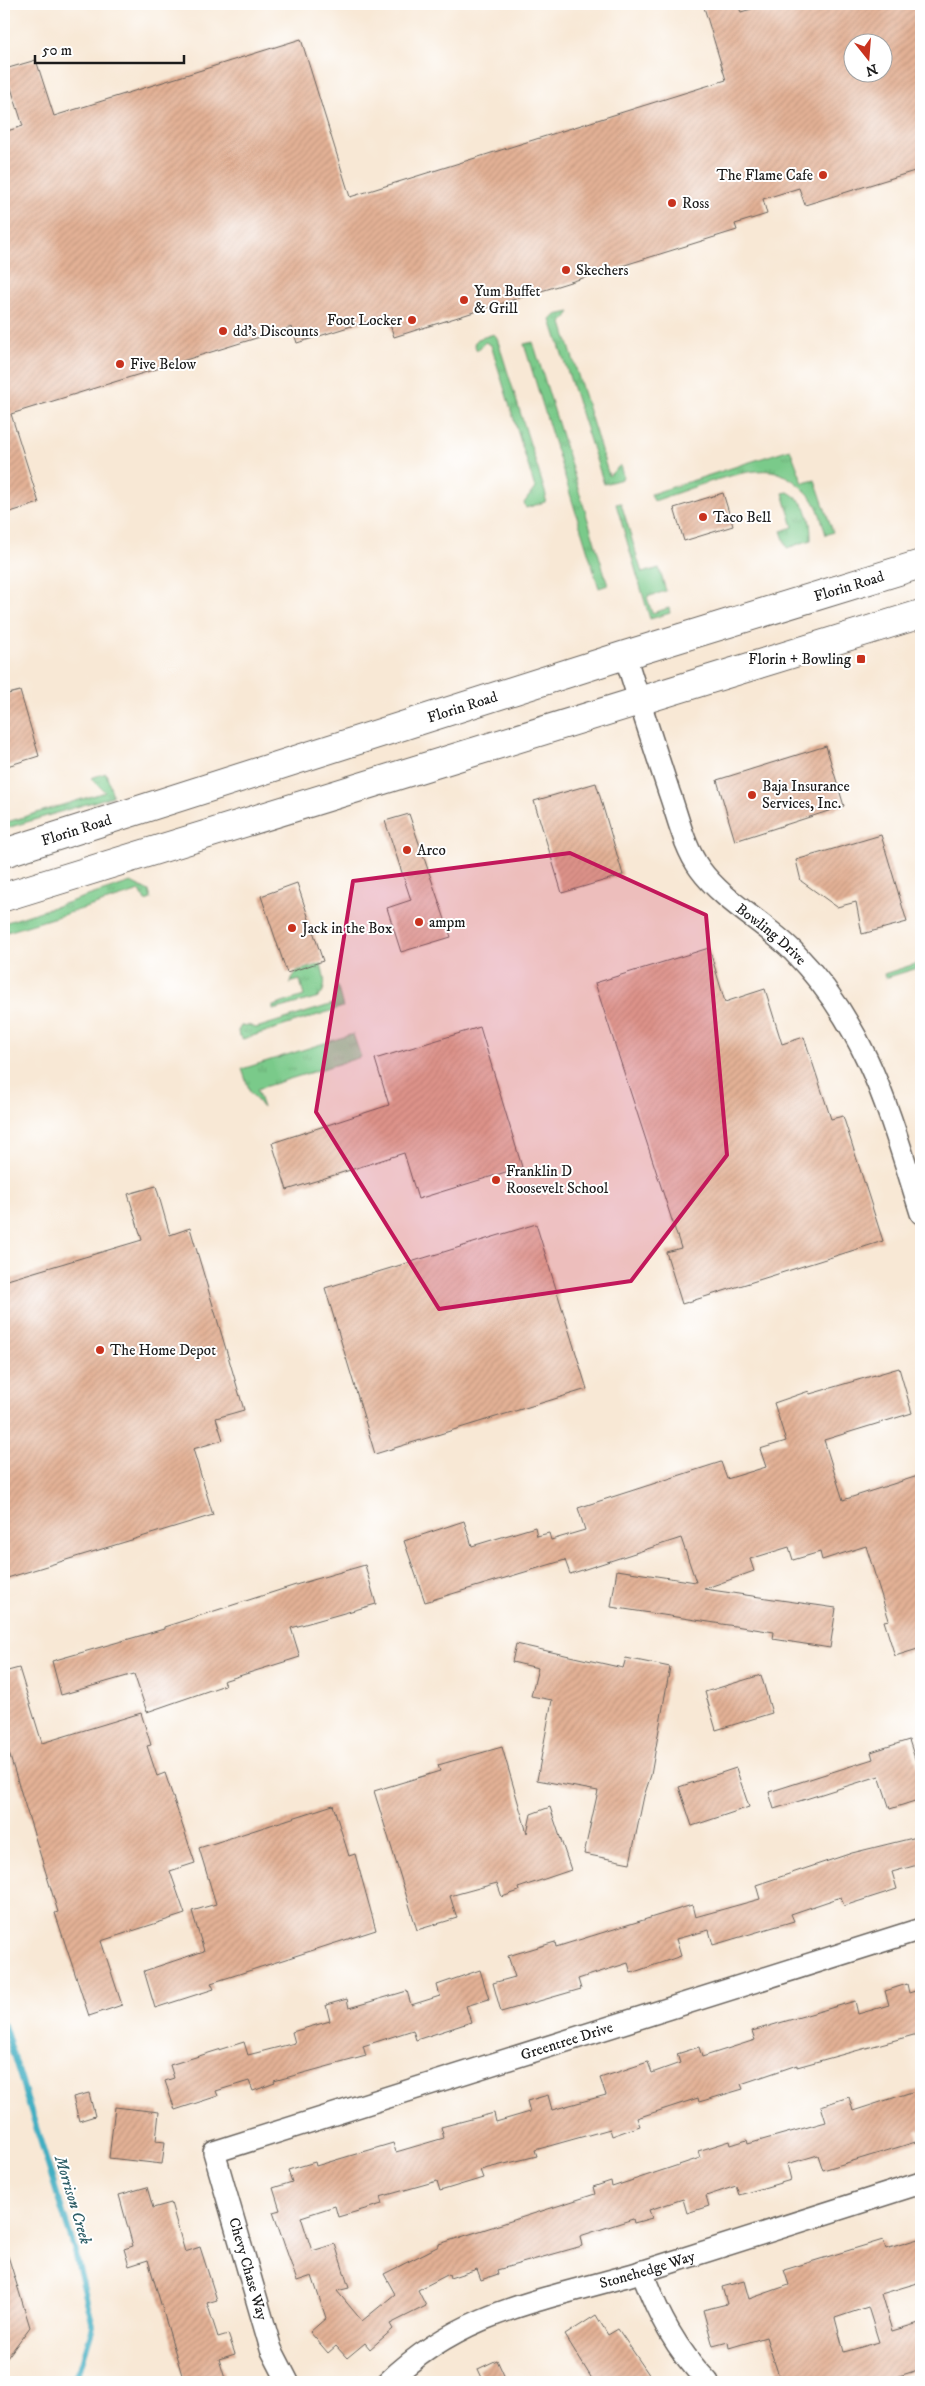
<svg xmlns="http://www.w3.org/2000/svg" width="925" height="2386" viewBox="0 0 925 2386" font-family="'IM FELL DW Pica',serif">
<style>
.grass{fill:url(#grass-tufts);stroke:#4b7353}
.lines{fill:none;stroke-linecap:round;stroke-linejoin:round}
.stream{stroke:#43afc2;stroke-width:6}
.building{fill:url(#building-hatch);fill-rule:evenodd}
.minor-casing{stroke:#69635d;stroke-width:24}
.major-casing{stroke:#69635d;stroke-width:30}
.minor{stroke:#fff;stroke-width:21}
.major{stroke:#fff;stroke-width:28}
.marked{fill:#c2185b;fill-opacity:0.2;stroke:#c2185b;stroke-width:4;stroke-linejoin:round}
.poi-dot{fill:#c8321e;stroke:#fff;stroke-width:2}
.labels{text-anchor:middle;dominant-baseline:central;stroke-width:4;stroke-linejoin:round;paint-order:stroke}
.poi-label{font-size:15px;fill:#1c1c1c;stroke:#fff;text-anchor:start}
.street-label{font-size:15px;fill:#1c1c1c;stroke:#fff}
.water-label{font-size:16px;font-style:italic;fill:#2e5e67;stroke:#fff}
</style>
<defs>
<pattern id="grass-tufts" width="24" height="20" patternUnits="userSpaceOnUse" patternTransform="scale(1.25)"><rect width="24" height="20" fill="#7aca8a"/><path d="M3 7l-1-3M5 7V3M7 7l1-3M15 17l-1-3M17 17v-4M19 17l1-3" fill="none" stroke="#69ad76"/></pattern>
<pattern id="building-hatch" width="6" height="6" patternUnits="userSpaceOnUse" patternTransform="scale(1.25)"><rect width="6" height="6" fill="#e3b195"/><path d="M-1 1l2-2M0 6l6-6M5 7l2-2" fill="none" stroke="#c29880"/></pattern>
</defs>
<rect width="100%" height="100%" fill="#fff"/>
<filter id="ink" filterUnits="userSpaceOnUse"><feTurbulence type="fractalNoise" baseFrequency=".02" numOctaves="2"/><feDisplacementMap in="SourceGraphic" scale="10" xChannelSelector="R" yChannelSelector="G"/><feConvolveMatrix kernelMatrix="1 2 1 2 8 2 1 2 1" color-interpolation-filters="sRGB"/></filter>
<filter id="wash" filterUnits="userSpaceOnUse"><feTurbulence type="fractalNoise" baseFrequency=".0096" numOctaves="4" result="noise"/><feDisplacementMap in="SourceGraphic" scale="20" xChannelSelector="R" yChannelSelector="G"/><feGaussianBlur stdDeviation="1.12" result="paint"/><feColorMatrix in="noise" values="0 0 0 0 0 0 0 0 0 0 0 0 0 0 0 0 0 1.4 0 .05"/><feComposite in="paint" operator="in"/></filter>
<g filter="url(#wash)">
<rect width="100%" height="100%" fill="#f8e8d5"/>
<g class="grass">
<path d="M 570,312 L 562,323 L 609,476 L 620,465 L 623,476 L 622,479 L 604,484 L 551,320 L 556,315 Z"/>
<path d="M 494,334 L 497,338 L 546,495 L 545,502 L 526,508 L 524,503 L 535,488 L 491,345 L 485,342 L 477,351 L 474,343 L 478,339 Z"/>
<path d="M 533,342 L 608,585 L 599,588 L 524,344 Z"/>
<path d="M 790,449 L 803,483 L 815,480 L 833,532 L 826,535 C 822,522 819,506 810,496 C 801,486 789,476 776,472 C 749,464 682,492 654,501 L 651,494 Z"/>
<path d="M 788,492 C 808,503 811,519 811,540 L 787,548 L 781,531 L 793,527 L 783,493 Z"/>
<path d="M 621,503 L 642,573 L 659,568 L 666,591 L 647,597 L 652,613 L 669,608 L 670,613 L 650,619 L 616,504 Z"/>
<path d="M 106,773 L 113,796 L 4,829 L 4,823 L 105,792 L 91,778 Z"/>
<path d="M 131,882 L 149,891 L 151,899 L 145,901 L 140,891 L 4,933 L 4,923 Z"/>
<path d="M 921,962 L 921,967 L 885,978 L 884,974 Z"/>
<path d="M 321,964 C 324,976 328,987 319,997 L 273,1010 L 273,1006 L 304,996 L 300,980 L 289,983 L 297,971 Z"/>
<path d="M 337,985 L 343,1007 L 243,1039 L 239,1036 L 238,1031 L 241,1026 L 248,1025 L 256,1028 L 333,1004 Z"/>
<path d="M 353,1034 L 361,1057 L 257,1089 L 263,1108 L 250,1092 L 242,1069 Z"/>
</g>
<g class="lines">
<path class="stream" d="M 4,2025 L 74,2248 L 93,2326 L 80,2369 L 71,2382"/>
</g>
<g id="blocks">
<g class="building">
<path d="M 703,4 L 737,4 L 741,12 L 768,4 L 921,4 L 921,169 L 805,205 L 799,188 L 763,199 L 767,214 L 735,224 L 737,230 L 394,337 L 387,315 L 297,343 L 292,327 L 11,414 L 39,503 L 4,514 L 4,132 L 23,126 L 5,69 L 36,60 L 54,116 L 301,39 L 350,197 L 726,80 ZM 852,42 L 882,42 L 882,72 L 852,72 Z"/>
<path d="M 723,493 L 733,526 L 684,541 L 674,508 Z"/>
<path d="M 20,691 L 39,756 L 4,767 L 4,695 Z"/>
<path d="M 826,746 L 844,806 L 735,841 L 717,780 Z"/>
<path d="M 596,783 L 623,875 L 562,893 L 534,801 Z"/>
<path d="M 409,814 L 451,937 L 401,952 L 387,908 L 411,900 L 385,821 Z"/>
<path d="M 881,835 L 907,922 L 862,934 L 856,902 L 837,907 L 801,881 L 796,860 Z"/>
<path d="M 297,883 L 323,961 L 287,973 L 261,896 Z"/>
<path d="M 709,948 L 725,1002 L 765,989 L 782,1044 L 804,1037 L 831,1119 L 843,1116 L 883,1241 L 682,1304 L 666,1252 L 681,1248 L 595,983 Z"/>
<path d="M 480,1027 L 522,1167 L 418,1199 L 404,1153 L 287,1190 L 272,1143 L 389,1105 L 375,1059 Z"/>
<path d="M 156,1186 L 170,1235 L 190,1228 L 244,1410 L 216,1418 L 223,1440 L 193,1449 L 213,1515 L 4,1579 L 4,1281 L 142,1240 L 128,1194 Z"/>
<path d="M 536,1224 L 587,1389 L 375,1454 L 325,1288 Z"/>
<path d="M 899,1368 L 912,1413 L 824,1440 L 843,1500 L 921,1475 L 921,1648 L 895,1656 L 884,1621 L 889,1620 L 866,1546 L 822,1560 L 820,1552 L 793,1560 L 789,1547 L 750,1559 L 754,1571 L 704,1589 L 836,1608 L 830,1648 L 773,1639 L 774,1632 L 611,1607 L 617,1570 L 696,1582 L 681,1538 L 570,1574 L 565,1560 L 425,1602 L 404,1541 L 464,1521 L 472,1546 L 535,1527 L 537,1536 L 549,1533 L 551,1540 L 585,1530 L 578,1508 L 721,1462 L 727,1479 L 766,1467 L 760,1449 L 786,1441 L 774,1403 L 809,1391 L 810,1394 Z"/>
<path d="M 365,1565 L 376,1604 L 291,1628 L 300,1657 L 223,1681 L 225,1685 L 147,1712 L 134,1674 L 61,1695 L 52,1661 L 164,1629 L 164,1627 L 299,1584 Z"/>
<path d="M 516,1644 L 623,1668 L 626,1658 L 670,1667 L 651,1775 L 644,1796 L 630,1863 L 584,1854 L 598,1791 L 537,1780 L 552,1700 L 531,1696 L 538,1668 L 512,1662 Z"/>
<path d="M 19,1668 L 42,1743 L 141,1713 L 151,1745 L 147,1746 L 157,1776 L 165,1773 L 195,1863 L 170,1871 L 185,1914 L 101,1941 L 122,2005 L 89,2016 L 55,1913 L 58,1912 L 4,1737 L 4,1672 Z"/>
<path d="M 761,1675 L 772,1713 L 716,1730 L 705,1692 Z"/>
<path d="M 909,1740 L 921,1777 L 921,1799 L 890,1809 L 879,1776 L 774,1809 L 769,1792 L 873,1759 L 871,1752 Z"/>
<path d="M 502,1747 L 527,1833 L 531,1814 L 550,1807 L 571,1870 L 518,1888 L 519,1891 L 502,1897 L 497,1883 L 450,1896 L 457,1918 L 417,1930 L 374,1791 L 440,1771 L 438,1765 Z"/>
<path d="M 736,1768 L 749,1807 L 692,1826 L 679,1787 Z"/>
<path d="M 333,1805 L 349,1856 L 355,1854 L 376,1930 L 211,1983 L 214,1989 L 155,2008 L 144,1971 L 204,1951 L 192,1911 L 216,1904 L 199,1848 Z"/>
<path d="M 921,1836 L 921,1864 L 892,1872 L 897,1889 L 844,1906 L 841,1897 L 791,1914 L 794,1921 L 713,1945 L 709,1930 L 676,1939 L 681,1956 L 631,1973 L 628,1963 L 578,1979 L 581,1989 L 501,2012 L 493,1983 L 515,1977 L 508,1956 L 555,1942 L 556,1947 L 692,1905 L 695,1917 L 760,1899 L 756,1885 L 852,1853 Z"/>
<path d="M 480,1970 L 489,1999 L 466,2006 L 471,2022 L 416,2040 L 413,2030 L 363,2046 L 366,2056 L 274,2081 L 275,2083 L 253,2091 L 249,2081 L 216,2091 L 218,2096 L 175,2110 L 165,2081 L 174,2078 L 170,2065 L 244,2042 L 248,2055 L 295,2043 L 292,2032 L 330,2021 L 326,2005 L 347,1999 L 349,2008 L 407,1991 L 411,2005 L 440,1996 L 437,1985 Z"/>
<path d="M 907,1984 L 909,1993 L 921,1989 L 921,2033 L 797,2067 L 797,2065 L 741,2084 L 743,2089 L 699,2102 L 698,2098 L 637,2118 L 640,2126 L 612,2136 L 610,2129 L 535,2150 L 537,2156 L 480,2170 L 483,2178 L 440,2191 L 437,2181 L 380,2197 L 382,2204 L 338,2217 L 335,2206 L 301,2217 L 312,2251 L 335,2244 L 349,2288 L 337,2291 L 362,2321 L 395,2294 L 384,2274 L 439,2246 L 439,2244 L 595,2194 L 593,2187 L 611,2181 L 612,2187 L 700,2158 L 698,2151 L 730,2141 L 731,2145 L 747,2140 L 748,2144 L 826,2122 L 821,2106 L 849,2097 L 853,2111 L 921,2089 L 921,2129 L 916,2131 L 919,2141 L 823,2170 L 818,2155 L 787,2164 L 791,2180 L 739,2195 L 736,2186 L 706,2196 L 709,2206 L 687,2213 L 683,2199 L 649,2210 L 652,2218 L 634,2223 L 633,2219 L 580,2236 L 582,2246 L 497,2270 L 498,2274 L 481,2280 L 477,2269 L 450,2278 L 449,2274 L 418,2290 L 426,2306 L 390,2324 L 393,2329 L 370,2349 L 365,2343 L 347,2358 L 336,2346 L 328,2353 L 310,2332 L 326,2318 L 312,2276 L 297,2281 L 273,2212 L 280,2210 L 273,2188 L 292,2182 L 288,2170 L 315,2162 L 316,2166 L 393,2143 L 396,2152 L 444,2138 L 441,2127 L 494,2113 L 496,2122 L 530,2112 L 527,2101 L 548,2095 L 552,2110 L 606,2095 L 600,2078 L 648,2062 L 652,2073 L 680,2063 L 677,2054 L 699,2047 L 702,2057 L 755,2040 L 752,2031 L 855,2001 L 858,2014 L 889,2005 L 885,1991 Z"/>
<path d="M 89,2093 L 95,2116 L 79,2121 L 73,2097 Z"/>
<path d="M 115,2107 L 159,2112 L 156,2141 L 165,2142 L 162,2164 L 109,2158 Z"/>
<path d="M 147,2187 L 153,2208 L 171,2203 L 185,2252 L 200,2247 L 217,2300 L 207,2303 L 218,2337 L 228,2334 L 235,2354 L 219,2359 L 226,2382 L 184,2382 L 148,2260 L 129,2266 L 124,2249 L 133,2246 L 119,2195 Z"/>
<path d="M 921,2238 L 921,2282 L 881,2294 L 892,2331 L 919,2323 L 921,2331 L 921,2369 L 880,2382 L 781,2382 L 766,2337 L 729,2348 L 728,2342 L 713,2346 L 703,2310 L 727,2304 L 722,2287 L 744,2281 L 749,2299 L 789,2285 L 784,2270 L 883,2240 L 886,2249 ZM 868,2307 L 879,2342 L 844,2352 L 835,2318 Z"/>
<path d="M 4,2256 L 8,2256 L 30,2327 L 4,2362 Z"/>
<path d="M 596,2315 L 608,2335 L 618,2329 L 650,2376 L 641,2382 L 594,2382 L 565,2335 Z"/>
<path d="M 497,2360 L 507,2382 L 484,2382 L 478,2369 Z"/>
</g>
</g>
</g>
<g filter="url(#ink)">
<use href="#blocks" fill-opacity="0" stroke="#69635d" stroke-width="1"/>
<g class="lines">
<g class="minor-casing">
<g id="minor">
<path id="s1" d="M 625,655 C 639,701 654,746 669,792 C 678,817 684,847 700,869 C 724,902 764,922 793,951 C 869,1029 889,1113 921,1213"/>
<path d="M 642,2271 C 657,2313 676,2350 708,2382"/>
<path id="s2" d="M 288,2382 L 271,2349 L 214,2152 L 921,1929"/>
<path id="s3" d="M 388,2382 C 464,2308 548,2300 644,2271 C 737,2242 829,2212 921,2183"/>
</g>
</g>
<g class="major-casing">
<g id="major">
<path id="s4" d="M 4,853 L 625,655 L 921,564"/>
<path d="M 4,897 L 921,614"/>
</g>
</g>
<use href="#minor" class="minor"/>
<use href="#major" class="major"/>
</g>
</g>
<path class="marked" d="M 570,853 L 706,915 L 727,1155 L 631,1281 L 439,1309 L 316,1112 L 353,881 Z"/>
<g class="poi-dot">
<circle cx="823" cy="175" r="5"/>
<circle cx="672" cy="203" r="5"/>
<circle cx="566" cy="270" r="5"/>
<circle cx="464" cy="300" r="5"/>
<circle cx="412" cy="320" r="5"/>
<circle cx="223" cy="331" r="5"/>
<circle cx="120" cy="364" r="5"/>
<circle cx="703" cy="517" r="5"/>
<rect x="856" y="654" width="10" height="10" rx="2.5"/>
<circle cx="752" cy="795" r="5"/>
<circle cx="407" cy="850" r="5"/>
<circle cx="419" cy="922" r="5"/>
<circle cx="292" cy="928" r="5"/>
<circle cx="496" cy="1180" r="5"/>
<circle cx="100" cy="1350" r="5"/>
</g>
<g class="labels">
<g class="poi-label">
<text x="813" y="175" text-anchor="end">The Flame Cafe</text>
<text x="682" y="203">Ross</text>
<text x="576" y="270">Skechers</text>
<text x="474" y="291">Yum Buffet<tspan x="474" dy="17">&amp; Grill</tspan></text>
<text x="402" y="320" text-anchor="end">Foot Locker</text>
<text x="233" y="331">dd's Discounts</text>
<text x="130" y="364">Five Below</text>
<text x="713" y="517">Taco Bell</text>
<text x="851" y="659" text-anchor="end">Florin + Bowling</text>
<text x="762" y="786">Baja Insurance<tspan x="762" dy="17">Services, Inc.</tspan></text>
<text x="417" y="850">Arco</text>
<text x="429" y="922">ampm</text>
<text x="302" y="928">Jack in the Box</text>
<text x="506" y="1171">Franklin D<tspan x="506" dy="17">Roosevelt School</tspan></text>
<text x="110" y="1350">The Home Depot</text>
</g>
<g class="street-label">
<text stroke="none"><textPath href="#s4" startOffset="886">Florin Road</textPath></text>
<text stroke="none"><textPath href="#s4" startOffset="481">Florin Road</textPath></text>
<text stroke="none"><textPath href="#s4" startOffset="76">Florin Road</textPath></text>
<text stroke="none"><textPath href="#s1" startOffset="324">Bowling Drive</textPath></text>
<text stroke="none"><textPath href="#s2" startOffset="612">Greentree Drive</textPath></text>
<text transform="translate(248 2269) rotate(74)">Chevy Chase Way</text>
<text stroke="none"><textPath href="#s3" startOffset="286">Stonehedge Way</textPath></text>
</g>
<g class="water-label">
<text transform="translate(73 2200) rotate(73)">Morrison Creek</text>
</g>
</g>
<rect width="925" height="2386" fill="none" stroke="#fff" stroke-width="20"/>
<g transform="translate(868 58) rotate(163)"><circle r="24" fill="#ffffff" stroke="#a4a4a4"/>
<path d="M0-4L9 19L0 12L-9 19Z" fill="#c8321e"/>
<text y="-8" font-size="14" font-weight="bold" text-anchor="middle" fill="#1c1c1c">N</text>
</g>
<path d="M35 55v8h149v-8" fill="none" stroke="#1c1c1c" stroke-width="2.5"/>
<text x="42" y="55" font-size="15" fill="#1c1c1c" stroke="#ffffff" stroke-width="4" paint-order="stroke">50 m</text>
</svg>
